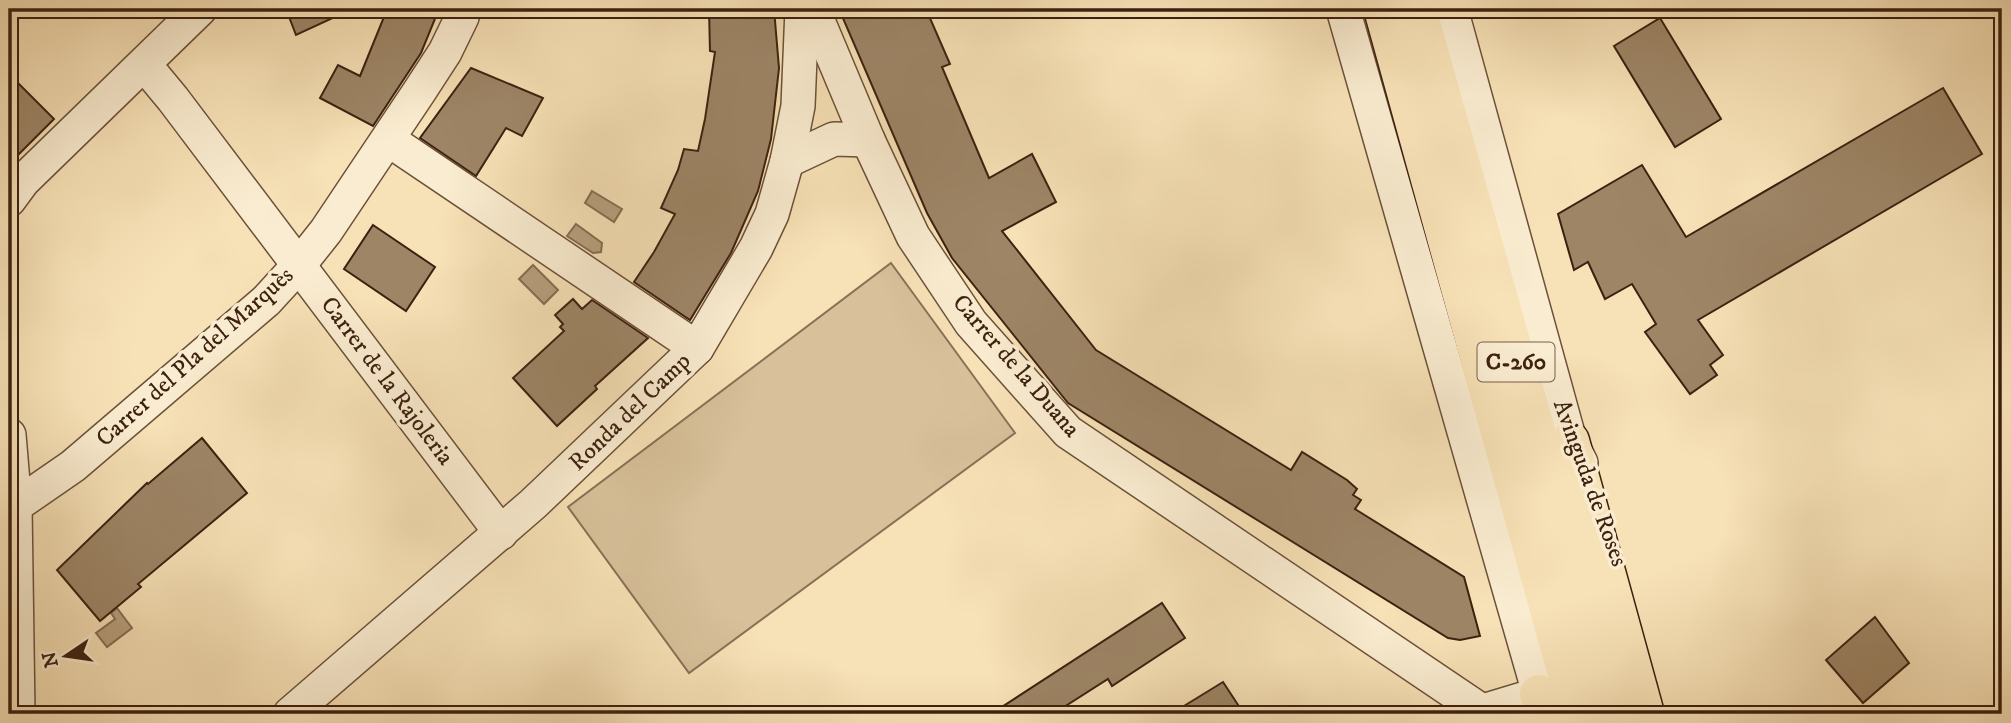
<svg xmlns="http://www.w3.org/2000/svg" width="2011" height="723" viewBox="0 0 2011 723" font-family="'IM FELL DW Pica',serif">
<style>
.green{fill:#d7c09a;stroke:#8a7055;stroke-width:2}
.water{fill:#b7a07e;stroke:#866d52;stroke-width:2}
.building{fill:#9d8566;stroke:#3c2110;stroke-width:2}
.lines{fill:none;stroke-linecap:round;stroke-linejoin:round}
.street-casing{stroke:#6b513a;stroke-width:36}
.highway-casing{stroke:#3c2110;stroke-width:41}
.street{stroke:#faecd0;stroke-width:33}
.highway{stroke:#f7e1b6;stroke-width:38}
.labels{text-anchor:middle;dominant-baseline:central;stroke-width:7;stroke-linejoin:round;paint-order:stroke}
.shield{fill:#faecd0;stroke:#755e4a;stroke-width:2}
.shield-label{font-size:23px;font-weight:bold;fill:#3c2110}
.street-label{font-size:24px;fill:#3c2110;stroke:#faecd0}
</style>
<rect width="100%" height="100%" fill="#f7e1b6"/>
<filter id="stains"><feTurbulence type="fractalNoise" baseFrequency=".00286" numOctaves="4"/><feColorMatrix values="0 0 0 0 .2 0 0 0 0 .09 0 0 0 0 .02 0 0 0 .5 -.17"/></filter>
<radialGradient id="worn" r=".72"><stop offset=".6" stop-color="#630" stop-opacity="0"/><stop offset="1" stop-color="#630" stop-opacity=".3"/></radialGradient>
<path class="green" d="M 891,263 L 1015,433 L 689,673 L 568,507 Z"/>
<g class="water">
<path d="M 592,191 L 622,209 L 614,222 L 585,203 Z"/>
<path d="M 576,224 L 602,243 L 601,252 L 593,253 L 567,236 Z"/>
<path d="M 533,265 L 558,290 L 544,304 L 519,279 Z"/>
<path d="M 117,608 L 132,628 L 107,647 L 96,633 L 115,619 L 111,613 Z"/>
</g>
<g class="building">
<path d="M 286,9 L 352,9 L 296,35 Z"/>
<path d="M 398,9 L 439,9 L 421,53 L 373,126 L 320,98 L 338,65 L 360,76 L 386,12 L 396,14 Z"/>
<path d="M 709,9 L 774,9 L 779,68 L 771,139 L 758,191 L 731,253 L 690,320 L 634,282 L 654,252 L 675,214 L 661,208 L 678,170 L 684,149 L 698,151 L 705,119 L 715,52 L 710,51 Z"/>
<path d="M 839,9 L 926,9 L 950,64 L 942,67 L 989,178 L 1032,154 L 1056,202 L 1002,231 L 1096,350 L 1291,470 L 1302,452 L 1347,480 L 1357,489 L 1353,495 L 1361,500 L 1355,509 L 1464,577 L 1480,636 L 1460,640 L 1448,638 L 1068,403 L 952,258 L 927,213 Z"/>
<path d="M 1660,18 L 1721,119 L 1675,147 L 1614,46 Z"/>
<path d="M 471,68 L 543,98 L 522,136 L 506,128 L 476,176 L 420,138 Z"/>
<path d="M 19,84 L 54,119 L 9,164 L 9,96 Z"/>
<path d="M 1943,88 L 1982,154 L 1698,320 L 1723,355 L 1710,365 L 1717,375 L 1690,394 L 1645,332 L 1656,324 L 1632,284 L 1605,299 L 1588,262 L 1574,270 L 1558,214 L 1642,165 L 1686,237 Z"/>
<path d="M 373,225 L 435,267 L 406,311 L 344,269 Z"/>
<path d="M 573,299 L 582,309 L 592,300 L 648,338 L 595,386 L 597,389 L 557,426 L 513,378 L 564,331 L 560,327 L 563,324 L 555,315 Z"/>
<path d="M 202,438 L 247,493 L 138,584 L 141,587 L 100,621 L 57,570 L 147,483 L 148,484 Z"/>
<path d="M 1162,603 L 1185,638 L 1112,686 L 1108,679 L 1053,714 L 991,714 Z"/>
<path d="M 1875,617 L 1909,663 L 1863,703 L 1826,660 Z"/>
<path d="M 1223,682 L 1244,714 L 1171,714 Z"/>
</g>
<g class="lines">
<g class="street-casing">
<g id="street">
<path d="M 813,9 L 868,140 L 913,236 L 971,323 L 1068,432 L 1486,714"/>
<path d="M 1343,9 L 1545,714"/>
<path d="M 1451,9 L 1570,441 L 1581,463"/>
<path d="M 144,64 L 173,99 L 501,533"/>
<path d="M 389,140 L 697,348"/>
<path d="M 787,161 L 834,139 L 868,140"/>
<path d="M 9,200 L 23,181 L 200,9"/>
<path d="M 9,435 L 15,506 L 18,714"/>
<path d="M 9,507 L 15,506 L 73,466 L 266,301 L 299,265 L 326,231 L 419,92 L 445,52 L 462,17 L 464,9"/>
<path d="M 1483,711 L 1539,694"/>
<path d="M 290,714 L 533,504 L 697,348 L 756,248 L 772,214 L 787,161 L 798,106 L 802,9"/>
</g>
</g>
<g class="highway-casing">
<g id="highway">
<path d="M 1383,9 L 1578,714"/>
<path d="M 1417,9 L 1616,714"/>
<path d="M 1570,441 L 1645,714"/>
<path d="M 1539,694 L 1549,714"/>
</g>
</g>
<use href="#street" class="street"/>
<use href="#highway" class="highway"/>
</g>
<g class="labels">
<rect class="shield" x="1477.5" y="342.5" width="77" height="39" rx="5"/>
<g class="shield-label">
<text x="1516" y="362">C-260</text>
</g>
<g class="street-label">
<text transform="translate(195 357) rotate(-42)">Carrer del Pla del Marquès</text>
<text transform="translate(1016 366) rotate(49)">Carrer de la Duana</text>
<text transform="translate(387 381) rotate(53)">Carrer de la Rajoleria</text>
<text transform="translate(630 412) rotate(-44)">Ronda del Camp</text>
<text transform="translate(1590 483) rotate(70)">Avinguda de Roses</text>
</g>
</g>
<rect width="2011" height="723" fill="none" stroke="#f7e1b6" stroke-width="35"/>
<rect x="10" y="10" width="1990" height="702" fill="none" stroke="#3c2110" stroke-width="3.5"/>
<rect x="18" y="18" width="1976" height="688" fill="none" stroke="#3c2110" stroke-width="2"/>
<g transform="translate(66 656) rotate(257)" stroke="#faecd0" stroke-width="5" paint-order="stroke">
<path d="M0-5L12 26L0 18L-12 26Z" fill="#3c2110"/>
<text y="-10" font-size="19" font-weight="bold" text-anchor="middle" fill="#3c2110">N</text>
</g>
<rect width="100%" height="100%" filter="url(#stains)"/>
<rect width="100%" height="100%" fill="url(#worn)"/>
</svg>
